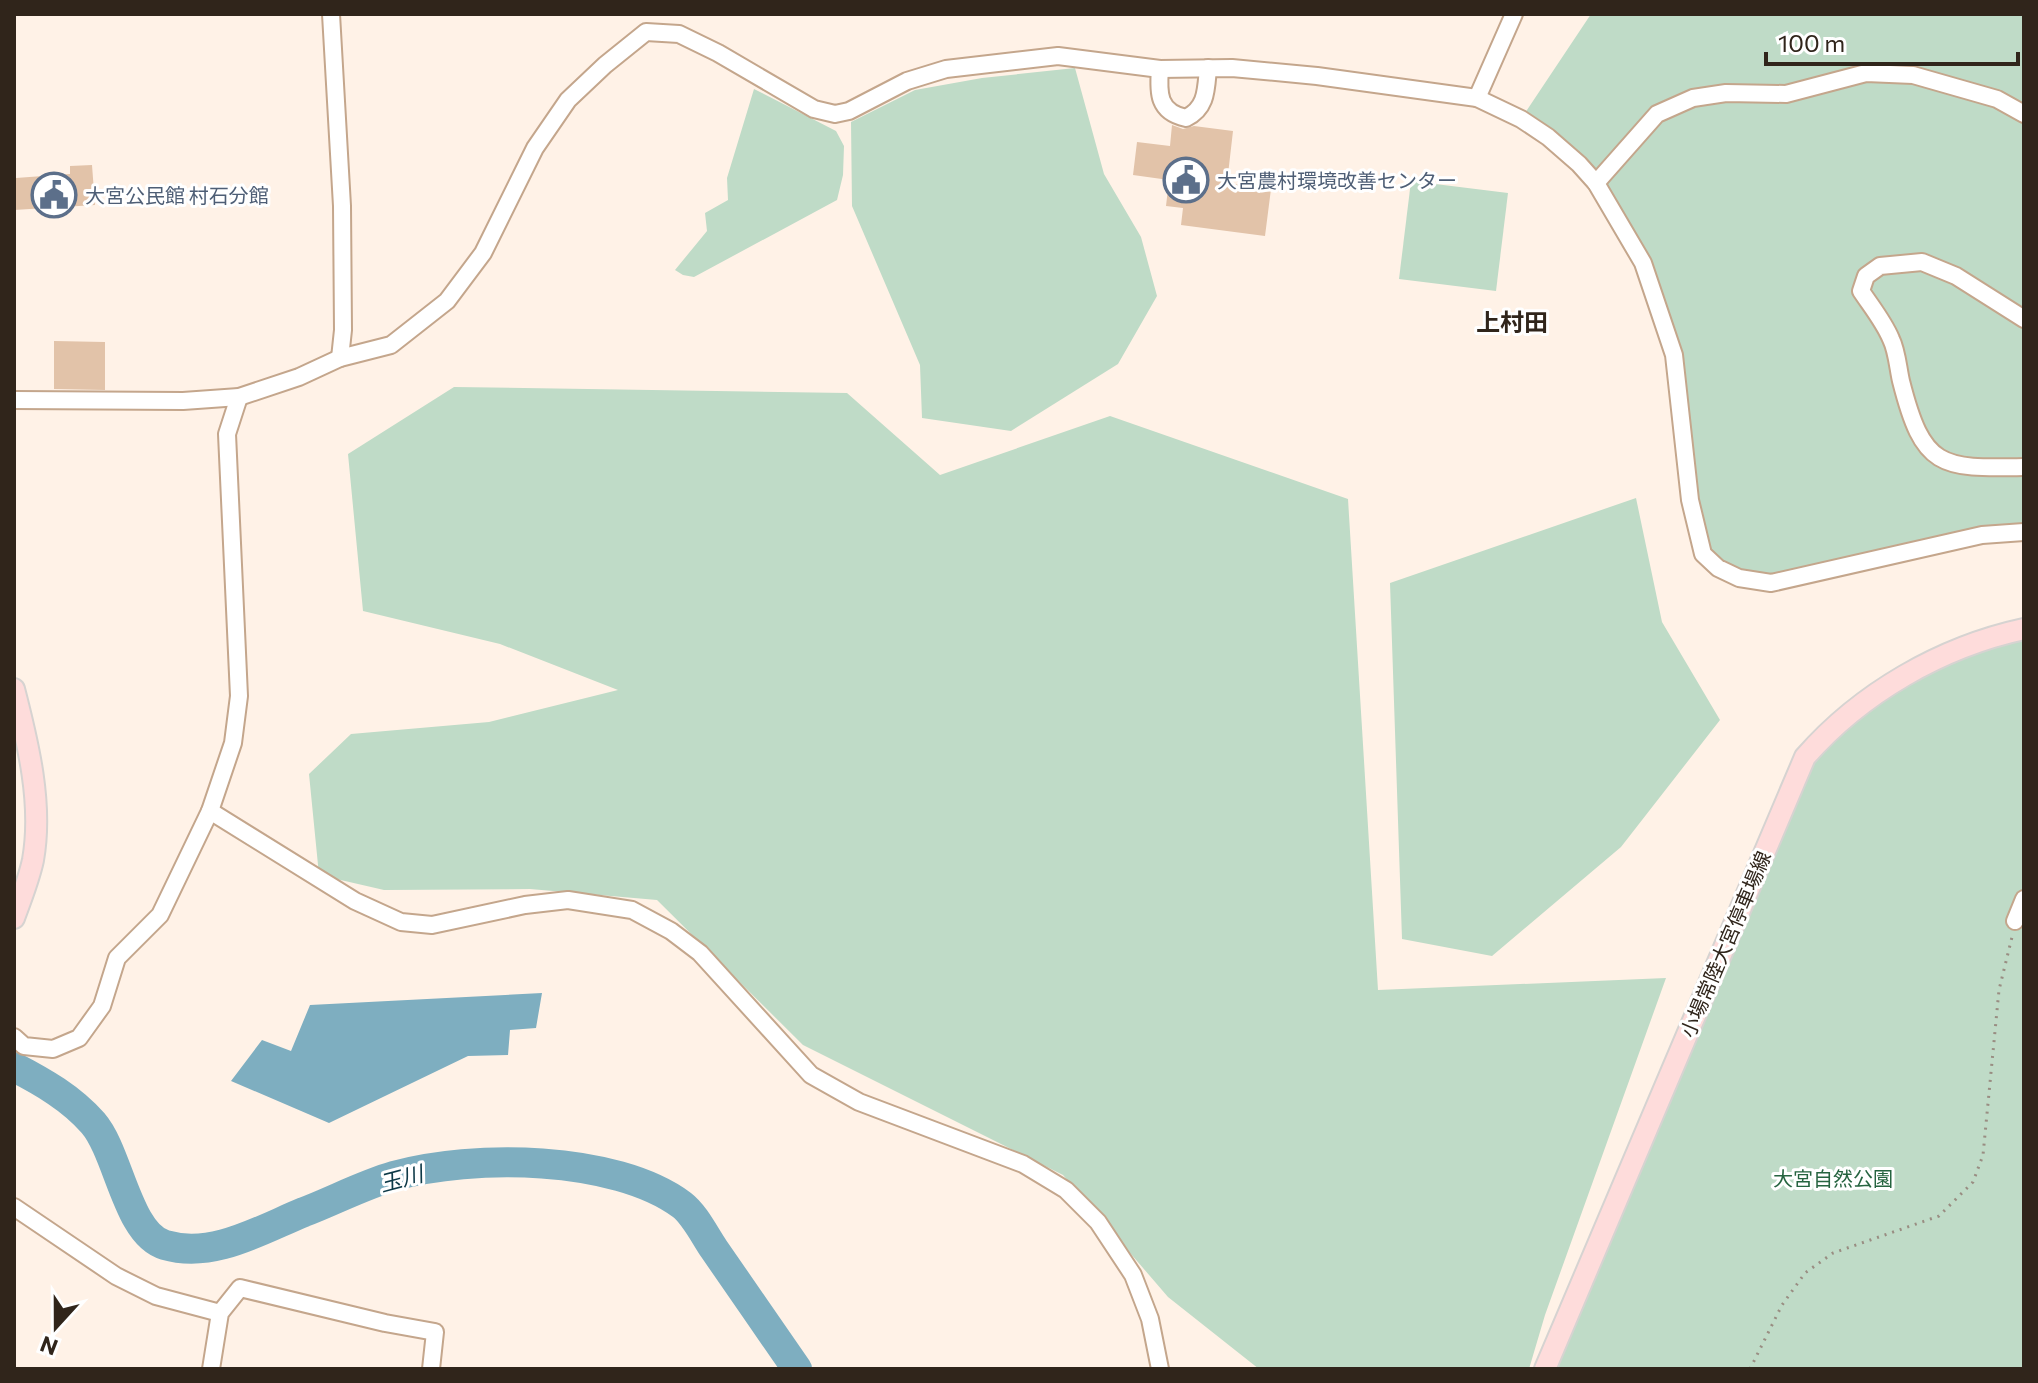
<svg xmlns="http://www.w3.org/2000/svg" width="2038" height="1383" viewBox="0 0 2038 1383" font-family="Commissioner,'Noto Sans JP',sans-serif">
<style>
.green{fill:#bfdbc7}
.water{fill:#7eaec0}
.lines{fill:none;stroke-linecap:round;stroke-linejoin:round}
.river{stroke:#7eaec0;stroke-width:30}
.building{fill:#e2c3a9}
.minor-casing{stroke:#c4a68c;stroke-width:20}
.major-casing{stroke:#d6d3d1;stroke-width:24}
.path{stroke:#998d82;stroke-width:3;stroke-dasharray:2 6;stroke-linecap:butt}
.minor{stroke:#fff;stroke-width:16}
.major{stroke:#fedcdb;stroke-width:20}
.labels{text-anchor:middle;dominant-baseline:central;stroke-width:6;stroke-linejoin:round;paint-order:stroke}
.service-label{font-size:20px;fill:#4e5e75;stroke:#fff;text-anchor:start}
.street-label{font-size:20px;fill:#30251b;stroke:#fff}
.park-label{font-size:20px;fill:#266440;stroke:#fff}
.water-label{font-size:22px;font-style:italic;fill:#0d3947;stroke:#fff}
.quarter-label{font-size:24px;font-weight:bold;fill:#30251b;stroke:#fff}
</style>
<rect width="100%" height="100%" fill="#fff2e7"/>
<g class="green">
<path d="M 1591,14 L 2024,14 L 2024,532 L 1771,583 L 1703,554 L 1674,355 L 1643,263 L 1596,183 L 1521,119 Z"/>
<path d="M 1075,68 L 1104,174 L 1141,237 L 1157,296 L 1118,364 L 1011,431 L 922,418 L 920,365 L 852,206 L 851,122 L 915,90 L 982,78 Z"/>
<path d="M 754,89 L 836,131 L 844,146 L 843,175 L 837,200 L 694,277 L 683,275 L 675,270 L 707,231 L 705,213 L 728,200 L 727,178 Z"/>
<path d="M 1411,181 L 1508,193 L 1496,291 L 1399,279 Z"/>
<path d="M 454,387 L 847,393 L 940,475 L 1110,416 L 1348,499 L 1378,990 L 1666,978 L 1545,1315 L 1529,1369 L 1259,1369 L 1168,1297 L 1063,1175 L 803,1045 L 657,900 L 530,889 L 384,890 L 319,875 L 309,774 L 351,734 L 489,722 L 618,690 L 500,644 L 363,611 L 348,454 Z"/>
<path d="M 1636,498 L 1662,622 L 1720,720 L 1621,847 L 1492,956 L 1402,939 L 1390,583 Z"/>
<path d="M 2024,629 L 2024,1369 L 1545,1369 L 1794,781 L 1876,695 Z"/>
</g>
<path class="water" d="M 542,993 L 536,1028 L 510,1030 L 508,1055 L 468,1056 L 329,1123 L 231,1081 L 262,1040 L 291,1051 L 310,1005 Z"/>
<g class="lines">
<path class="river" d="M 14,1067 C 43,1082 71,1098 93,1123 C 119,1153 127,1234 165,1245 C 213,1259 260,1230 304,1212 C 333,1201 363,1185 394,1176 C 472,1154 615,1155 682,1205 C 695,1215 705,1236 714,1249 C 742,1289 769,1329 797,1369"/>
</g>
<g class="building">
<path d="M 1172,125 L 1183,129 L 1194,126 L 1233,131 L 1227,183 L 1271,189 L 1265,236 L 1181,225 L 1183,208 L 1166,206 L 1169,180 L 1133,175 L 1137,142 L 1170,146 Z"/>
<path d="M 92,165 L 95,205 L 14,210 L 16,178 L 70,174 L 70,166 Z"/>
<path d="M 54,341 L 105,342 L 105,390 L 54,389 Z"/>
</g>
<g class="lines">
<g class="minor-casing">
<g id="minor">
<path d="M 331,14 L 342,206 L 343,330 L 340,358"/>
<path d="M 1160,69 C 1158,93 1158,112 1186,118 C 1207,108 1206,89 1208,68"/>
<path d="M 1477,98 L 1514,14"/>
<path d="M 1596,183 L 1657,114 L 1693,98 L 1726,93 L 1786,94 L 1866,73 L 1913,75 L 1997,99 L 2024,114"/>
<path d="M 2024,319 L 1956,276 L 1922,262 L 1880,266 L 1866,276 L 1861,291 C 1871,306 1884,322 1891,339 C 1897,351 1898,368 1901,381 C 1923,468 1940,469 2024,467"/>
<path d="M 14,400 L 183,401 L 239,397 L 299,377 L 340,358 L 391,345 L 447,301 L 483,253 L 535,148 L 568,100 L 605,65 L 646,32 L 679,34 L 718,53 L 814,109 L 835,114 L 849,111 L 907,81 L 946,69 L 1058,56 L 1160,69 L 1232,68 L 1317,76 L 1477,98 L 1521,119 L 1548,137 L 1579,164 L 1596,183 L 1643,263 L 1674,355 L 1690,500 L 1703,554 L 1718,568 L 1739,578 L 1771,583 L 1982,535 L 2024,532"/>
<path d="M 210,811 L 355,901 L 401,922 L 432,925 L 525,905 L 568,900 L 632,910 L 671,931 L 700,953 L 811,1075 L 859,1102 L 1023,1164 L 1066,1190 L 1098,1222 L 1133,1275 L 1150,1319 L 1160,1369"/>
<path d="M 2015,921 L 2024,899"/>
<path d="M 14,1037 L 24,1046 L 53,1049 L 79,1038 L 102,1006 L 117,958 L 160,915 L 210,811 L 233,743 L 239,696 L 227,434 L 239,397"/>
<path d="M 14,1207 L 116,1276 L 156,1296 L 220,1313"/>
<path d="M 211,1369 L 220,1313 L 240,1288 L 385,1323 L 435,1332 L 431,1369"/>
</g>
</g>
<g class="major-casing">
<g id="major">
<path d="M 14,689 C 28,743 43,804 33,860 C 29,879 21,899 14,918"/>
<path d="M 1545,1369 L 1805,757 C 1861,693 1941,647 2024,629"/>
</g>
</g>
<path class="path" d="M 1750,1369 L 1782,1305 L 1805,1273 L 1833,1253 L 1939,1216 L 1973,1182 L 1983,1155 L 1999,990 L 2012,937"/>
<use href="#minor" class="minor"/>
<use href="#major" class="major"/>
</g>
<defs>
<g id="civic-ring" transform="scale(2.3)"><circle r="9.5" fill="#fff" stroke="#5c6f8a" stroke-width="1.5"/><path d="M-.6-6.5H3V-4.5H.6V-3L4-1V1h2V6H-6V1h2V-1L-.6-3ZM-1.2 2.5V6h2.4V2.5Z" fill="#5c6f8a"/></g>
</defs>
<g fill-rule="evenodd">
<use href="#civic-ring" x="1186" y="180"/>
<use href="#civic-ring" x="54" y="195"/>
</g>
<g class="labels">
<g class="service-label">
<text x="1217" y="180">大宮農村環境改善センター</text>
<text x="85" y="195">大宮公民館 村石分館</text>
</g>
<g class="street-label">
<text transform="translate(1725 944) rotate(-67)">小場常陸大宮停車場線</text>
</g>
<g class="park-label">
<text x="1833" y="1178">大宮自然公園</text>
</g>
<g class="water-label">
<text transform="translate(401 1178) rotate(-15)">玉川</text>
</g>
<g class="quarter-label">
<text x="1512" y="321">上村田</text>
</g>
</g>
<rect width="2038" height="1383" fill="none" stroke="#30251b" stroke-width="32"/>
<g transform="translate(56 1327) rotate(201)" stroke="#ffffff" stroke-width="6" paint-order="stroke">
<path d="M0-6L14 30L0 20L-14 30Z" fill="#30251b"/>
<text y="-12" font-size="22" font-weight="bold" text-anchor="middle" fill="#30251b">N</text>
</g>
<path d="M1766 52v12h252v-12" fill="none" stroke="#30251b" stroke-width="4"/>
<text x="1778" y="52" font-size="24" fill="#30251b" stroke="#ffffff" stroke-width="6" paint-order="stroke">100 m</text>
</svg>
